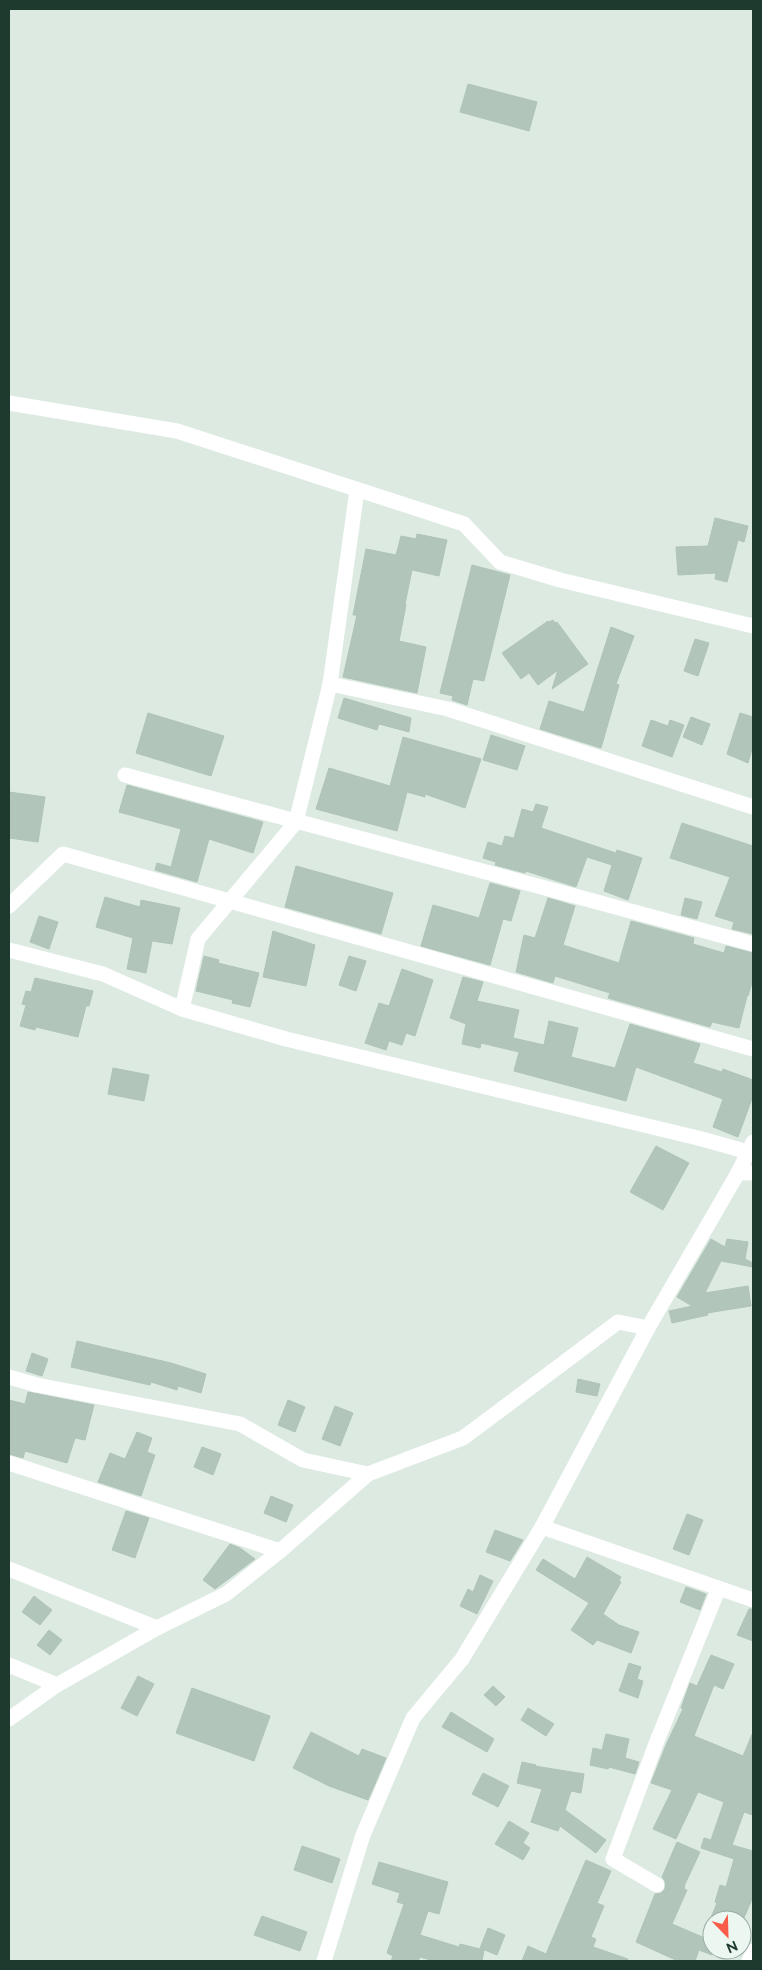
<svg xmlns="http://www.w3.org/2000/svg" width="762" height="1970" viewBox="0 0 762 1970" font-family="Raleway,sans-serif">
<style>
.building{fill:#b2c5bb;stroke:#afc4b8}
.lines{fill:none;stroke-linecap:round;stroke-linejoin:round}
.minor{stroke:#fff;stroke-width:15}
.tertiary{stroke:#fff;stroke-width:15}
</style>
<rect width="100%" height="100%" fill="#ddeae2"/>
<g class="building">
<path d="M 468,84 L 537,102 L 529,131 L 460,112 Z"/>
<path d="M 715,518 L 748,526 L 744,542 L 738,540 L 727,582 L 715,579 L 716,573 L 678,575 L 676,547 L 708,546 Z"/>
<path d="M 417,534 L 447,540 L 439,576 L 412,570 L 405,604 L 406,605 L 399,641 L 426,647 L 417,693 L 343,677 L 357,615 L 353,615 L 366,549 L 396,555 L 401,536 L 416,539 Z"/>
<path d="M 472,565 L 510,575 L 484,681 L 473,679 L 467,705 L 452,700 L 453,696 L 440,693 Z"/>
<path d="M 553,620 L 555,623 L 557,622 L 588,664 L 552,689 L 558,670 L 538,685 L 529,673 L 521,679 L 502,653 L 548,621 L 549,622 Z"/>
<path d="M 611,627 L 634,636 L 616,684 L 619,685 L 601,748 L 540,729 L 549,701 L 584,712 Z"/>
<path d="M 695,639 L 709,643 L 698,676 L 684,671 Z"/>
<path d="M 344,698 L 411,718 L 409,732 L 379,724 L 377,730 L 338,718 Z"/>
<path d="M 148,713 L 224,736 L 211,776 L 136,753 Z"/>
<path d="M 740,713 L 753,717 L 753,746 L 748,763 L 727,754 Z"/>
<path d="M 691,717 L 710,724 L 702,745 L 683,737 Z"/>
<path d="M 651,720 L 668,726 L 670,720 L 684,725 L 672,757 L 642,746 Z"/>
<path d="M 491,735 L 525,746 L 517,770 L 483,760 Z"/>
<path d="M 403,737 L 481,759 L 465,808 L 425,794 L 425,797 L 407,792 L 397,831 L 316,809 L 329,768 L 390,786 Z"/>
<path d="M 127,785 L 263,822 L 253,853 L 209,839 L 197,882 L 155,870 L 157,863 L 171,867 L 181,829 L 119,812 Z"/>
<path d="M 9,792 L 45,797 L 38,842 L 9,838 Z"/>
<path d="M 536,804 L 548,807 L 541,828 L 616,853 L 617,850 L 642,858 L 628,900 L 604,891 L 612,865 L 587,857 L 576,887 L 526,871 L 525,873 L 495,865 L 496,862 L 483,858 L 488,842 L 502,846 L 505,836 L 514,838 L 522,809 L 533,812 Z"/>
<path d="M 682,823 L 753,846 L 753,934 L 732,929 L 734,922 L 715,916 L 730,877 L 670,858 Z"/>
<path d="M 296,866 L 393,893 L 381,934 L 285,907 Z"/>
<path d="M 490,883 L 520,891 L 511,921 L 503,919 L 490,965 L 421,946 L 433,905 L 479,918 Z"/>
<path d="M 105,897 L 140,907 L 141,900 L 180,908 L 172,944 L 152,941 L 146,973 L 127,969 L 133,938 L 96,927 Z"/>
<path d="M 548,898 L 575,906 L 563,945 L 619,963 L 631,921 L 694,938 L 693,944 L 724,953 L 726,946 L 753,953 L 753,979 L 748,996 L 747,996 L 739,1028 L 712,1022 L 710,1027 L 608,998 L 610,993 L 555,976 L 553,983 L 516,972 L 524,935 L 535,938 Z"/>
<path d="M 685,898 L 702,902 L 697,919 L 681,915 Z"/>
<path d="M 39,916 L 58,922 L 49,949 L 30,942 Z"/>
<path d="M 273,931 L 315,945 L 306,986 L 263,977 Z"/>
<path d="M 204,956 L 219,960 L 218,963 L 259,973 L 250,1007 L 232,1003 L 233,1000 L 196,991 Z"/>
<path d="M 349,956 L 366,961 L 356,991 L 339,985 Z"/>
<path d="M 402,969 L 433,980 L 415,1036 L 406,1033 L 402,1045 L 389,1041 L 386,1050 L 365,1043 L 379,1003 L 389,1006 Z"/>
<path d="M 463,977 L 483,982 L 477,1001 L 519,1010 L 513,1038 L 544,1045 L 549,1021 L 578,1028 L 571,1057 L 615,1068 L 630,1024 L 700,1044 L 693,1063 L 722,1072 L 723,1069 L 753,1080 L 753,1096 L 738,1137 L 713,1127 L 723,1099 L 636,1067 L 626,1101 L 514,1071 L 519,1052 L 481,1043 L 480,1048 L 462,1044 L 466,1024 L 450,1018 Z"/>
<path d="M 35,978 L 93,991 L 89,1006 L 86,1006 L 78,1037 L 36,1027 L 35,1030 L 20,1026 L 26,1005 L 22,1004 L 26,991 L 31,992 Z"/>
<path d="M 113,1068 L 149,1075 L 144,1101 L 108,1094 Z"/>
<path d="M 656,1146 L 689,1163 L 663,1210 L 630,1192 Z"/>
<path d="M 711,1239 L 725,1247 L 727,1239 L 748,1242 L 745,1259 L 753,1263 L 753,1267 L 721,1261 L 705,1293 L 748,1286 L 751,1306 L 707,1313 L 708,1315 L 672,1323 L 669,1311 L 692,1306 L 677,1297 Z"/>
<path d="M 77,1341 L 171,1363 L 206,1374 L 201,1393 L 178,1386 L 177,1390 L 151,1382 L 150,1385 L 71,1367 Z"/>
<path d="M 32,1353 L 48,1359 L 42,1376 L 26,1371 Z"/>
<path d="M 578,1379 L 600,1384 L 597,1396 L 576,1392 Z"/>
<path d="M 28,1392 L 94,1405 L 85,1440 L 75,1438 L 67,1463 L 25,1451 L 23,1458 L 9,1454 L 9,1400 L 25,1404 Z"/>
<path d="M 288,1400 L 305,1407 L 295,1432 L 278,1425 Z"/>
<path d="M 335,1406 L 353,1413 L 340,1446 L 322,1439 Z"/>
<path d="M 137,1432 L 152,1438 L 147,1452 L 155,1455 L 141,1496 L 98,1482 L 110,1453 L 125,1459 Z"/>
<path d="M 202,1447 L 221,1454 L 213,1475 L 194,1467 Z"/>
<path d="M 271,1496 L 293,1505 L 286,1522 L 264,1513 Z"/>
<path d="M 126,1511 L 149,1518 L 135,1558 L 112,1550 Z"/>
<path d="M 687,1514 L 703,1520 L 689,1555 L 673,1549 Z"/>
<path d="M 495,1530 L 523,1540 L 510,1561 L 486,1552 Z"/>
<path d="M 230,1544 L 240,1548 L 255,1559 L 215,1589 L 203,1580 Z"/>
<path d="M 587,1557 L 621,1577 L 619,1581 L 621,1582 L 603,1614 L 619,1625 L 639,1632 L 631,1653 L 597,1640 L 593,1645 L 571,1630 L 589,1603 L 536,1570 L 543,1559 L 575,1579 Z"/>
<path d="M 480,1575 L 493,1581 L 477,1614 L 460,1606 L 468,1589 L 473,1592 Z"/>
<path d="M 686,1587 L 706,1594 L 700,1610 L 680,1602 Z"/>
<path d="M 34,1596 L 52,1610 L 40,1625 L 22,1612 Z"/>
<path d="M 749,1609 L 753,1609 L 753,1641 L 737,1635 Z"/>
<path d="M 49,1630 L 62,1640 L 50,1655 L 37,1645 Z"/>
<path d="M 711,1655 L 734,1664 L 723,1689 L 714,1685 L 694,1736 L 743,1756 L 753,1732 L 753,1815 L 744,1812 L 732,1845 L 753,1851 L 753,1897 L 743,1920 L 710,1920 L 717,1903 L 715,1902 L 720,1885 L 726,1887 L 734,1859 L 701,1848 L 704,1838 L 711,1840 L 724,1802 L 698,1792 L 676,1839 L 653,1829 L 672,1790 L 651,1783 L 666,1745 L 683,1709 L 681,1708 L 690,1683 L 697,1686 Z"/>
<path d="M 629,1663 L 641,1667 L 637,1679 L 643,1681 L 638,1698 L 619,1691 Z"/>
<path d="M 138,1676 L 154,1684 L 137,1716 L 121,1708 Z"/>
<path d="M 493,1686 L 505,1697 L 496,1706 L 484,1695 Z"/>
<path d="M 192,1688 L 270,1716 L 254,1761 L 176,1733 Z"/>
<path d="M 528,1708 L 554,1724 L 546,1736 L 521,1720 Z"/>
<path d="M 451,1712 L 494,1739 L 487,1752 L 442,1727 Z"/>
<path d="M 311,1732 L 359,1756 L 362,1749 L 386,1758 L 368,1800 L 329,1786 L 293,1768 Z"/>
<path d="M 606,1734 L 629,1739 L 625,1758 L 639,1762 L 635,1774 L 609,1767 L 608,1769 L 590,1765 L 593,1748 L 602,1750 Z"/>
<path d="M 522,1762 L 536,1765 L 535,1766 L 584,1774 L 581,1793 L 571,1791 L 565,1810 L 606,1840 L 596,1853 L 560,1826 L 558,1831 L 531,1822 L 542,1789 L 517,1783 Z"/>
<path d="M 483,1773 L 509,1786 L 498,1807 L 472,1794 Z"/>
<path d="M 509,1821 L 529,1833 L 523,1843 L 530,1848 L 523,1860 L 495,1844 Z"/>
<path d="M 677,1842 L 700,1852 L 685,1884 L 684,1889 L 687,1890 L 672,1924 L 712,1941 L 712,1955 L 699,1950 L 695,1961 L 678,1961 L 636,1942 L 655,1894 L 661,1893 L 665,1889 L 665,1881 L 662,1877 Z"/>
<path d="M 302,1846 L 340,1859 L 332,1883 L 294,1870 Z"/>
<path d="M 586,1860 L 611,1871 L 597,1903 L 604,1906 L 591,1937 L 596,1939 L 593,1947 L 628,1959 L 627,1961 L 522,1961 L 528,1946 L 546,1954 Z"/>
<path d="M 379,1862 L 448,1882 L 439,1914 L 428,1911 L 420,1935 L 459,1947 L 460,1944 L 484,1950 L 482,1961 L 434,1961 L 420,1957 L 418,1961 L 391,1961 L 393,1956 L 387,1953 L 404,1904 L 397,1902 L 400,1893 L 372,1884 Z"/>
<path d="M 262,1916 L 307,1932 L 300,1951 L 254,1935 Z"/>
<path d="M 488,1928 L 505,1935 L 497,1955 L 480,1948 Z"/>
</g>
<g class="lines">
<g class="minor">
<path d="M 9,403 L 177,431 L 464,524 L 500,562 L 560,580 L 753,626"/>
<path d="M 330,684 L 448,709 L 753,807"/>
<path d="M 125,775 L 753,944"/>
<path d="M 9,906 L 63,854 L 753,1049"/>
<path d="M 9,950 L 103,974 L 182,1009 L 286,1039 L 702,1139 L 748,1152"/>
<path d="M 182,1009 L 198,939 L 296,822 L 330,684 L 357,490"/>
<path d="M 738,1173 L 753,1142"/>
<path d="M 9,1377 L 37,1385 L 240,1424 L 303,1460 L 368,1474"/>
<path d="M 9,1463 L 280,1551"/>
<path d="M 542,1527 L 753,1600"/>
<path d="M 9,1569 L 157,1628"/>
<path d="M 9,1665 L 57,1685"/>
<path d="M 9,1719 L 57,1685 L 157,1628 L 226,1594 L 280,1551 L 368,1474 L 463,1438 L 618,1322 L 648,1328"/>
<path d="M 657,1885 L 613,1859 L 657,1741 L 718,1590"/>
<path d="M 749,1961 L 753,1951"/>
</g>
<path class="tertiary" d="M 324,1961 L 363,1835 L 413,1718 L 462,1659 L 542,1527 L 648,1328 L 738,1173 L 753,1173"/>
</g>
<rect width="762" height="1970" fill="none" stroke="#1e3a2e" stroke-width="20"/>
<g transform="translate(727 1935) rotate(157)"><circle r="24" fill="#edf7f1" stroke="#9aaba3"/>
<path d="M0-4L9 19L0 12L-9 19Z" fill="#fa5c4a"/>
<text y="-8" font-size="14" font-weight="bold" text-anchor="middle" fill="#1e3a2e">N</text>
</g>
</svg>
